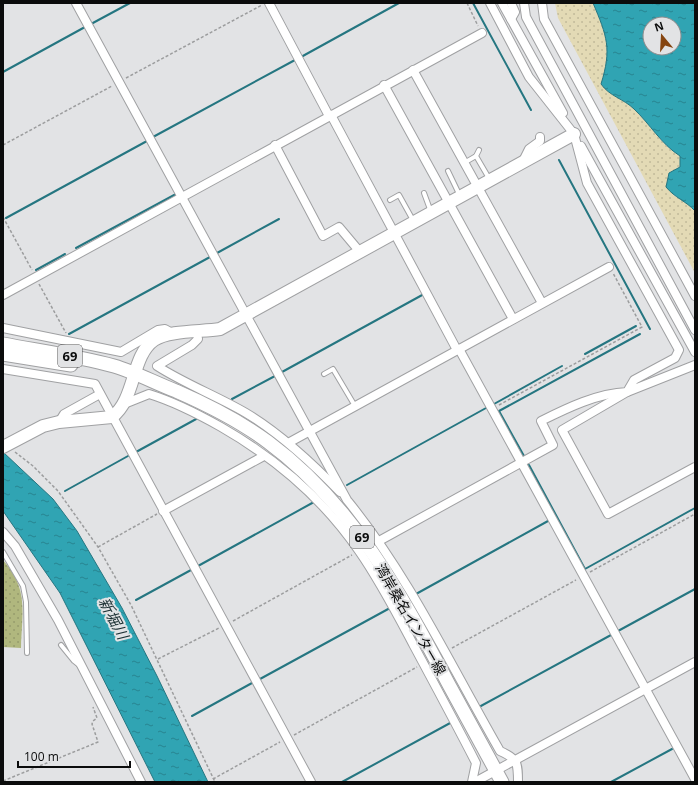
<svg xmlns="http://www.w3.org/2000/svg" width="698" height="785" viewBox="0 0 698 785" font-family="'Open Sans','Noto Sans JP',sans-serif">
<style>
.grass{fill:url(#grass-dots)}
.sand{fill:url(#sand-dots)}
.water{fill:url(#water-ripples);stroke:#257681;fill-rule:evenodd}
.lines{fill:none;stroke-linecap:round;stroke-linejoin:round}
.stream{stroke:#257681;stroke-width:2}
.lane-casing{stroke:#a0a1a3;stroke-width:6}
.street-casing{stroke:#a0a1a3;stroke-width:10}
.secondary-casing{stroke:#a0a1a3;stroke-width:14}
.primary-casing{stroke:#a0a1a3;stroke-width:15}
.path{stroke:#9c9d9e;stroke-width:1.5;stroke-dasharray:3 2;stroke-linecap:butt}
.lane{stroke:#fff;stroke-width:4}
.street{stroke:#fff;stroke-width:8}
.secondary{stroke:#fff;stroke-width:12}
.primary{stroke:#fff;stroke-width:13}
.labels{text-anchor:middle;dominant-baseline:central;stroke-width:4;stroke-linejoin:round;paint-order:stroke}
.shield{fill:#e2e3e5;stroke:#4c4c4d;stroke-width:1}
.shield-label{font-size:13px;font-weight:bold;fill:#0b0c0c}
.street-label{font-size:14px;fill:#0b0c0c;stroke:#e2e3e5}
.water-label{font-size:15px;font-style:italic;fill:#1a2e31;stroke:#e2e3e5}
</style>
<defs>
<pattern id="grass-dots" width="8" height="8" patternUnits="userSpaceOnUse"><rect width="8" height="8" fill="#b0b77e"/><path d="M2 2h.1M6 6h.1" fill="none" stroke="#969c6c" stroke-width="1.8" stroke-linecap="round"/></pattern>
<pattern id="sand-dots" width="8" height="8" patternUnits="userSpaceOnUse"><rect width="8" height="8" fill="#e3dab5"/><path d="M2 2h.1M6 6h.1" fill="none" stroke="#c1ba9a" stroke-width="1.8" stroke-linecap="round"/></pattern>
<pattern id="water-ripples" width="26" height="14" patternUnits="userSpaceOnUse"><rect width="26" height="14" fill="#30a4b3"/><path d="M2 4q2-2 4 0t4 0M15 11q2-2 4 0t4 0" fill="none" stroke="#278490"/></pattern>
</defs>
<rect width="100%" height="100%" fill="#e2e3e5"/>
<path class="grass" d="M 3,560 C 29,589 22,613 21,648 L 3,647 Z"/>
<path class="sand" d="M 555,3 L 593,3 C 607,36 612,49 601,84 C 612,96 624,99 634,109 C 650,124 661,145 680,156 L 680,167 L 669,173 L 673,195 L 690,205 L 695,211 L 695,273 L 558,18 Z"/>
<g class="water">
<path d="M 593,3 L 695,3 L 695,211 C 686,201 675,198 666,187 L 669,173 L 680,167 L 680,156 C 661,144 650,124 634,109 C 624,99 609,96 601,84 C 612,49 607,36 593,3 ZM 650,24 L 674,24 L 674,48 L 650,48 Z"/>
<path d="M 3,452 L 53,499 L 77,531 L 122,608 L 157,676 L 208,782 L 155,782 L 60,593 L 3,511 Z"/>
</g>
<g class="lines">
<g class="stream">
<path d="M 473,3 L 531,110"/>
<path d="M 91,24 L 130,3"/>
<path d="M 301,57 L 399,3"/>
<path d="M 3,72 L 85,27"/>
<path d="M 153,137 L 295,60"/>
<path d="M 559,160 L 650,329"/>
<path d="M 6,218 L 147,141"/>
<path d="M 76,248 L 176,194"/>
<path d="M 217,253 L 279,219"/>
<path d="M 36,270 L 65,254"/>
<path d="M 69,334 L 210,257"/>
<path d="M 585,354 L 636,326"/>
<path d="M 282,372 L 424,294"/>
<path d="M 232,399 L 275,376"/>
<path d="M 494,404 L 562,366"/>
<path d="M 136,452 L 198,418"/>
<path d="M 524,456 L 499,411 L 640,334"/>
<path d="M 529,465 L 585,569 L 695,508"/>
<path d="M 347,485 L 486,408"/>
<path d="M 65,491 L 128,456"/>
<path d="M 198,566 L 314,502"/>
<path d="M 416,594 L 548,521"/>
<path d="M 136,600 L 191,570"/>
<path d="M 618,631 L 695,589"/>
<path d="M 260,679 L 390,608"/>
<path d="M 479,707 L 611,635"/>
<path d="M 192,716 L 252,683"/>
<path d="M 342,782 L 452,722"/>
<path d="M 611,782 L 672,749"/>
</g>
<g class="lane-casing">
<g id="lane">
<path d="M 479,150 L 476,156 L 490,180"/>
<path d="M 464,163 L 476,156"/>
<path d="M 448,171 L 460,196"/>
<path d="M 424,193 L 431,212"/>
<path d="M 390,200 L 399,195 L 414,222"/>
<path d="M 324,374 L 333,369 L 355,406"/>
<path d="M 3,552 L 23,586 L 26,602 L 27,653"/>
<path d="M 61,645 L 74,661 L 79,665"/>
</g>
</g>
<g class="street-casing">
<g id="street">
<path d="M 76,3 L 347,500 C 409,576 451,666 500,751 C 518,759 518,763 518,782"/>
<path d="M 269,3 L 329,116"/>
<path d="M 502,3 L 563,113"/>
<path d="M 524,3 L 526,17 L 695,330"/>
<path d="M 542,3 L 544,19 L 695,296"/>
<path d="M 511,19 L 515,12 L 511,3"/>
<path d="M 413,70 L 542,303"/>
<path d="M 384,85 L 513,319"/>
<path d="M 331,115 L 457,350"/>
<path d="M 275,145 L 323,236 L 339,227 L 360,252"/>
<path d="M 581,146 L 695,352"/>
<path d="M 522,163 L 529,149 L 540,141 L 540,137"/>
<path d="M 3,295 L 482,33"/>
<path d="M 3,328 L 121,352 L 158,330 L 165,329 L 174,334"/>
<path d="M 197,333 L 198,339 L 192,345 L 157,366 C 185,384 217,396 246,413 C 281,434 312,463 340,492"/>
<path d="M 459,349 L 695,779"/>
<path d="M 695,365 L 627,392 L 562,430 L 608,514 L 695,467"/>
<path d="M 3,369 L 95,384 L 311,782"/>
<path d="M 124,404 L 149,394 C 175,402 198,414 221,427 C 275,458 324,500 359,551 C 380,581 397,614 414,646 C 435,685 456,724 476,763 L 472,782"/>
<path d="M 59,422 L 64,414 L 100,394"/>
<path d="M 290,442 L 609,267"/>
<path d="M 163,511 L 262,457"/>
<path d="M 3,532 L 15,546 L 58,620 L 141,782"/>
<path d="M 379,541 L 553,445 L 541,421 C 567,408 598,393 627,392 L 634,380 L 675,358 L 679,350 L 587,183 L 574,134 L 529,77 L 490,3"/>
<path d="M 475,782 L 695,662"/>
</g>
</g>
<g class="secondary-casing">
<path id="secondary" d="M 3,447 L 43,426 L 59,422 L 112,417 C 136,399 131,356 154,340 C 169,330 202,332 220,329 L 574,134"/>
</g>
<g class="primary-casing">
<g id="primary">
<path d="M 3,344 C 40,351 77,356 114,366 C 135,372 155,383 176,391 C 208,405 240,421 268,442 C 353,505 400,592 448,683 C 466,716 484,749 502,782"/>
<path d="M 3,354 L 71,365"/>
</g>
</g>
<g class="path">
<path d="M 467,3 L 478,26"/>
<path d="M 126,78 L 262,5"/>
<path d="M 3,145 L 112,86"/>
<path d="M 3,217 L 32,270"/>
<path d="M 39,284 L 66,333"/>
<path d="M 499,405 L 642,327 L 613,273"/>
<path d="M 15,452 L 33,466 L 58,491 L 98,547 L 131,605 L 215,782"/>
<path d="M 98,547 L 157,514"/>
<path d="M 590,572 L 695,514"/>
<path d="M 233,621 L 352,555"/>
<path d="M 452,648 L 576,580"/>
<path d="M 158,659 L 219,628"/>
<path d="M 294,735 L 417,667"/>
<path d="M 213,779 L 280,742"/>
<path d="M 3,781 L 98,742 L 92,724 L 93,721 L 97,718 L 93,707"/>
</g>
<use href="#lane" class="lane"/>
<use href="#street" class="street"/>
<use href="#secondary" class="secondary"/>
<use href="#primary" class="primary"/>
</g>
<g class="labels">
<g class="shield">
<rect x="58" y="345" width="24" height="22" rx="3"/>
<rect x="350" y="526" width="24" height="22" rx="3"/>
</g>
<g class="shield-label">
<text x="70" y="356">69</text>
<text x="362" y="537">69</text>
</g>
<g class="street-label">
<text transform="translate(411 619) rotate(60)">湾岸桑名インター線</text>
</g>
<g class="water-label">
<text transform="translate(114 618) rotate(62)">新堀川</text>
</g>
</g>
<rect width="698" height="785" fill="none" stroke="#0b0c0c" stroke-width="8"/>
<g transform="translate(662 36) rotate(342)"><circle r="19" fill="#e2e3e5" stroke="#8c8d8e"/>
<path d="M0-3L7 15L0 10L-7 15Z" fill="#864510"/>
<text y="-6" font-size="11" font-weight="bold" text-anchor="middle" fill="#0b0c0c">N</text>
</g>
<path d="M18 761v6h112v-6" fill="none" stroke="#0b0c0c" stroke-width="2"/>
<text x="24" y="761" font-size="12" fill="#0b0c0c" stroke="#e2e3e5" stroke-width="3" paint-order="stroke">100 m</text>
</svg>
